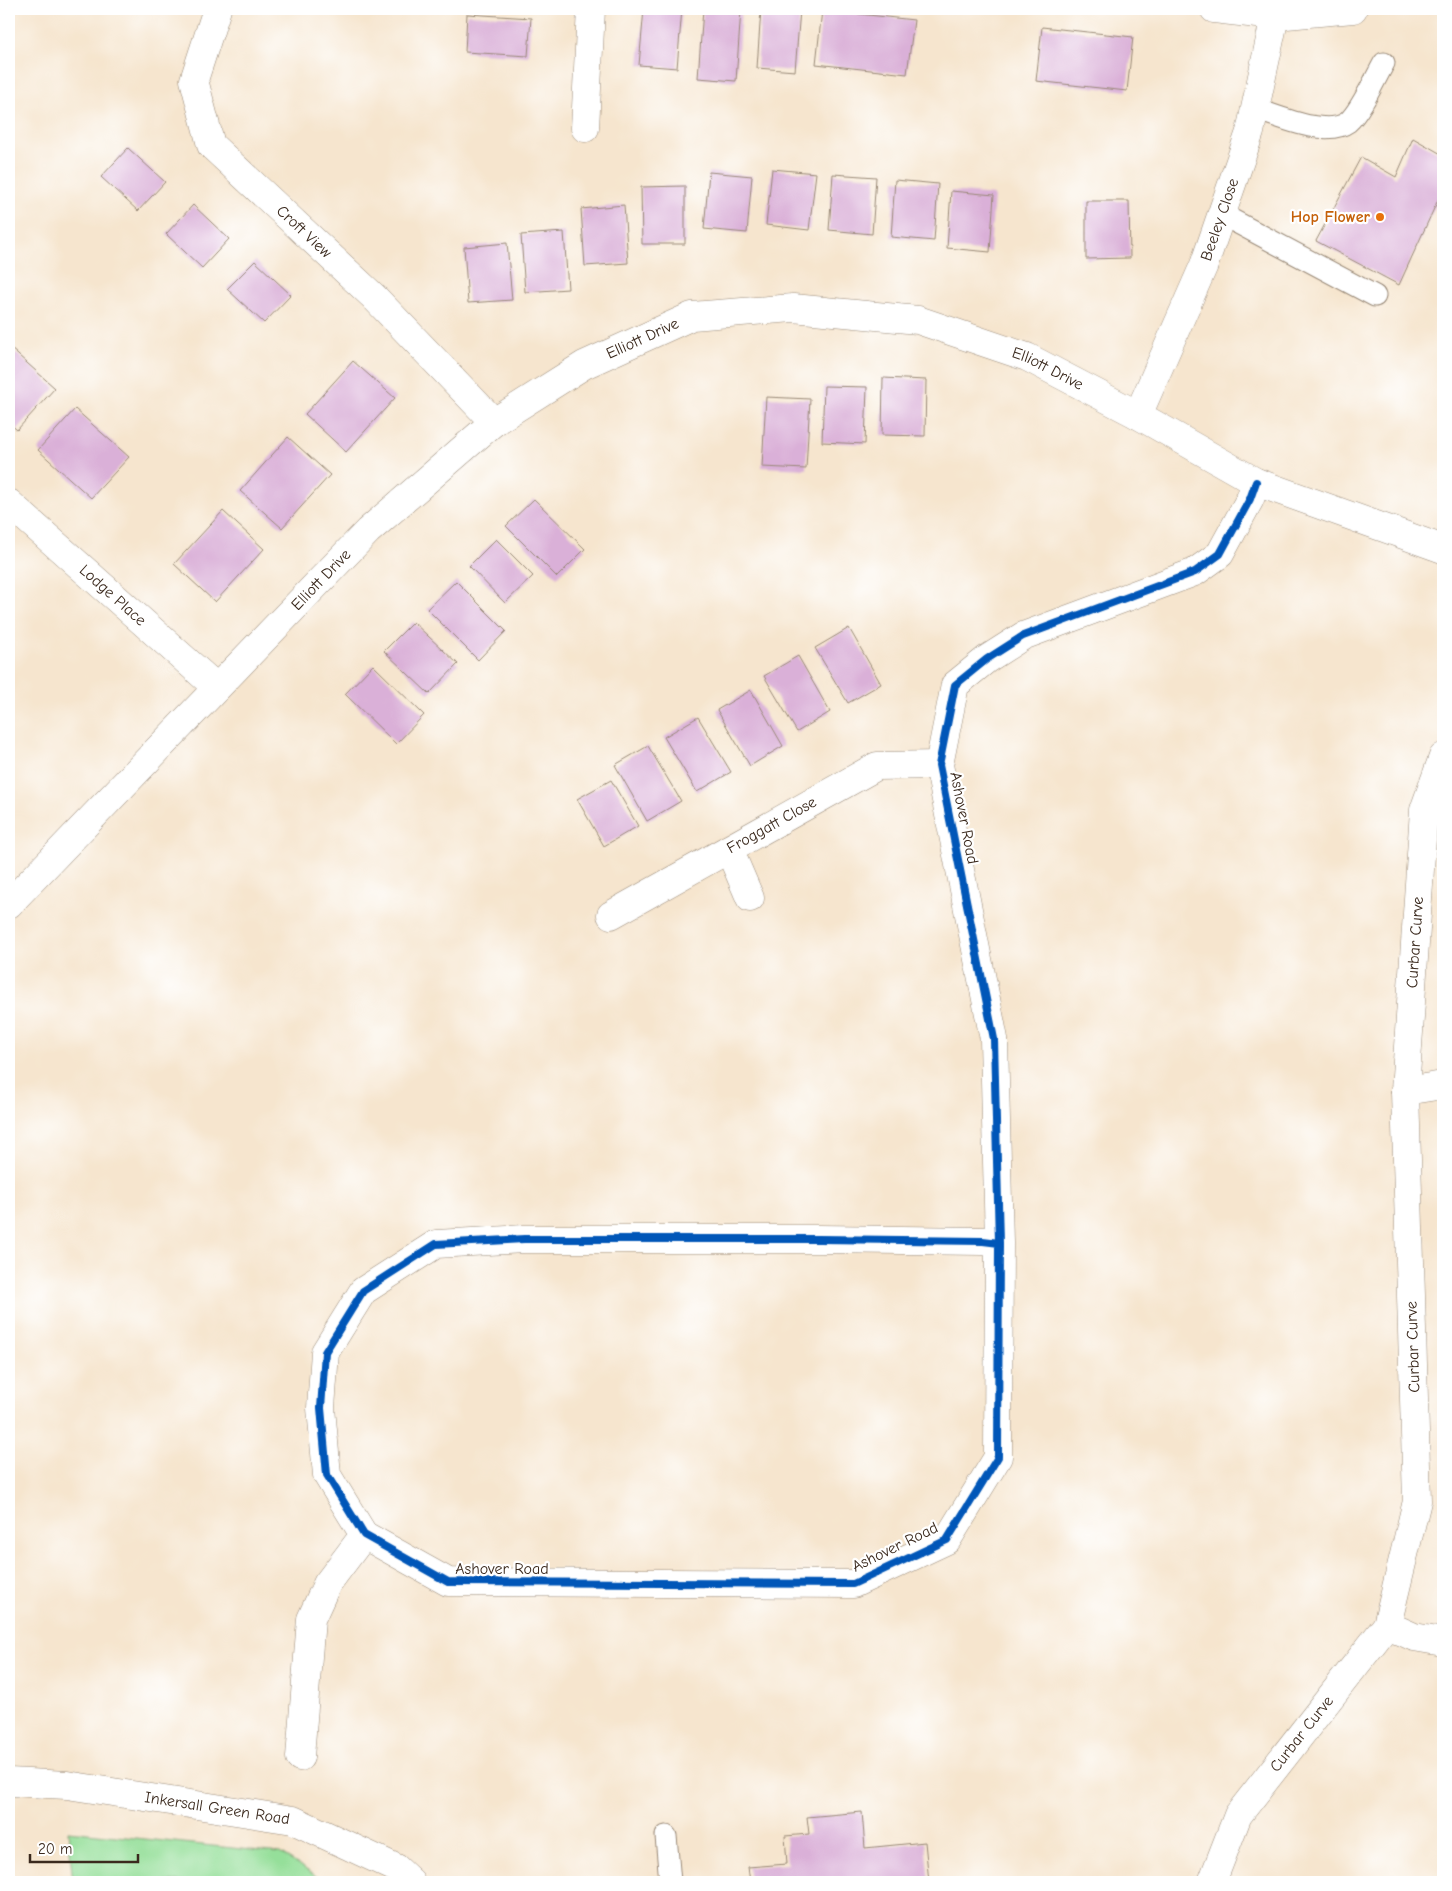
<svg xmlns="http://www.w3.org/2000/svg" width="1452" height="1891" viewBox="0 0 1452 1891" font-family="'Comic Neue',sans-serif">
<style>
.green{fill:#95df9a;stroke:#68845c}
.building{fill:#dab0d8}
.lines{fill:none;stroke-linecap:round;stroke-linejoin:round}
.lane-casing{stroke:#988876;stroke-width:23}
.street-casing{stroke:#988876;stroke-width:29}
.secondary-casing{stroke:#988876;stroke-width:29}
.lane{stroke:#fff;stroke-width:21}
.street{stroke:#fff;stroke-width:28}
.secondary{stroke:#fff;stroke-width:28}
.cycleway-casing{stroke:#fff;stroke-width:11}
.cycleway{stroke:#0057b8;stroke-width:8}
.food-dot{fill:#e8710a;stroke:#fff;stroke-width:2}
.labels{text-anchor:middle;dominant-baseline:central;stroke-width:4.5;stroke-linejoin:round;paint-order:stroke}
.food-label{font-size:16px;font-weight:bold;fill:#c56008;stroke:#fff;text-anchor:end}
.street-label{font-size:16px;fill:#3b2a1e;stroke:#fff}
</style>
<rect width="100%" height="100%" fill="#fff"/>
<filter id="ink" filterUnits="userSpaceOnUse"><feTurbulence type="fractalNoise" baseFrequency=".02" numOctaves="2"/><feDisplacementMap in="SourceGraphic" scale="10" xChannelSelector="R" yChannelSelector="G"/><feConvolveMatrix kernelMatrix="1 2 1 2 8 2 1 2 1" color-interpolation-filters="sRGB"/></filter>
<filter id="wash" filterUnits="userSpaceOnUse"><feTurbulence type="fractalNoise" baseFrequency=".0096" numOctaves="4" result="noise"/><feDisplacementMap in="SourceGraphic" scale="20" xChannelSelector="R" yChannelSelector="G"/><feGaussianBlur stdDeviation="1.12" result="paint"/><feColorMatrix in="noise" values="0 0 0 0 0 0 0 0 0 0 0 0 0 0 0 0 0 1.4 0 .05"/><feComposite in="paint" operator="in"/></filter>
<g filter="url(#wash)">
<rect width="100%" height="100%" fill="#f6e5ce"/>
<path class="green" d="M 68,1831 L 280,1853 L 325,1882 L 73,1882 Z"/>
<g id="blocks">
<g class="building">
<path d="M 644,9 L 682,9 L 677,68 L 639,65 Z"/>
<path d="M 703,9 L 741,9 L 736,81 L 698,78 Z"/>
<path d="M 761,9 L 800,10 L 795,71 L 757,68 Z"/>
<path d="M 822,10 L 914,20 L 907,74 L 816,64 Z"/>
<path d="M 467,14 L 531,18 L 528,56 L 465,52 Z"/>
<path d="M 1042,27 L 1133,37 L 1127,91 L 1036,81 Z"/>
<path d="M 1413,138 L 1443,155 L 1443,189 L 1399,285 L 1316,241 L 1361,157 L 1396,177 Z"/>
<path d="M 128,148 L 165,182 L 138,211 L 101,177 Z"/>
<path d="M 772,169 L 816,173 L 809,230 L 766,225 Z"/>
<path d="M 709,172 L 752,176 L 747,233 L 704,229 Z"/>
<path d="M 833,174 L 876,177 L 872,234 L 829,230 Z"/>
<path d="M 895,180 L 938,184 L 934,241 L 891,237 Z"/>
<path d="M 685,186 L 685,244 L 642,244 L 641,187 Z"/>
<path d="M 951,191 L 994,195 L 990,252 L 947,248 Z"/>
<path d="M 1086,201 L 1129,201 L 1130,258 L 1086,259 Z"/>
<path d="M 193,205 L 229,239 L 202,268 L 166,234 Z"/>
<path d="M 624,205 L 628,263 L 585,266 L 581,209 Z"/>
<path d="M 564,232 L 568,289 L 525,292 L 521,235 Z"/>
<path d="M 507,243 L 512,300 L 468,303 L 464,247 Z"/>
<path d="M 255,261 L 291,295 L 264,323 L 227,289 Z"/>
<path d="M 9,347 L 55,388 L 17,430 L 9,423 Z"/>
<path d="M 353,361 L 395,398 L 346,452 L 305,414 Z"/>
<path d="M 883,378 L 926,380 L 925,436 L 882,435 Z"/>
<path d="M 824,386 L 867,387 L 865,444 L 822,442 Z"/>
<path d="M 766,397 L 810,399 L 806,469 L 762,467 Z"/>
<path d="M 75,409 L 129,457 L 91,498 L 38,450 Z"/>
<path d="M 288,437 L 330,475 L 282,528 L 240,491 Z"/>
<path d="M 534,499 L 585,549 L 557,577 L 506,526 Z"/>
<path d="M 223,511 L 264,549 L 215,602 L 174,564 Z"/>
<path d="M 496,539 L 533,576 L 505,603 L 469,566 Z"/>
<path d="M 456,581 L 506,631 L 478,660 L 427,609 Z"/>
<path d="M 413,622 L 458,664 L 429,694 L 384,651 Z"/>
<path d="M 849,628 L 881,684 L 848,703 L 815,648 Z"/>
<path d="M 798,656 L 830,712 L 797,732 L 764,676 Z"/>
<path d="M 373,665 L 424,715 L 396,744 L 345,694 Z"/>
<path d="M 751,690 L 783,746 L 750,766 L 717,710 Z"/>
<path d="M 698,717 L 731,772 L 697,792 L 664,737 Z"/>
<path d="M 648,746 L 681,801 L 647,821 L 615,765 Z"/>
<path d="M 611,780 L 638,826 L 604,846 L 577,799 Z"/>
<path d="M 862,1812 L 865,1848 L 925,1842 L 929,1882 L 750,1882 L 748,1867 L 787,1864 L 785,1836 L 809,1834 L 807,1817 Z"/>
</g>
</g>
</g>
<g filter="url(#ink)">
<use href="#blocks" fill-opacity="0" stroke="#988876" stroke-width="1"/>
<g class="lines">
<g class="lane-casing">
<g id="lane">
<path d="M 1255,109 C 1278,116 1326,138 1348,122 C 1360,112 1376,77 1384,63"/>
<path d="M 1221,214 L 1375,296"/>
<path d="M 666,1836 L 670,1882"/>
</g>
</g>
<g class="street-casing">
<g id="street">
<path id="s1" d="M 217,9 L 194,80 L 211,145 L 374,297 L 494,422"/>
<path d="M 1214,9 L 1275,16 L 1353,9"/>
<path d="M 585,128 L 591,9"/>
<path id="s2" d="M 1138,415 L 1204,265 L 1250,132 L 1275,16"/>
<path id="s3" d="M 9,503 L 216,687"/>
<path d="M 729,849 L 750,898"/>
<path id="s4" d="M 9,904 L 368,531 L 494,422 L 584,365 L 692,316 L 793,308 L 918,320 L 1027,357 L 1138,415 L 1256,482 L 1443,549"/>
<path id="s5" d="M 611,915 L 877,766 L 939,765"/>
<path d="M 1405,1091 L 1443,1085"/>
<path d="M 999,1243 L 983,1241 L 819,1239 L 524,1239 L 436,1244 L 363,1291 L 325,1352 L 321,1408 L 327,1475 L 364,1535 L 448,1582 L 853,1584 L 947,1540 L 998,1457 L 999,1243 L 994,1039 L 939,765 L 955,685 L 987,659 L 1023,636 L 1195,572 L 1220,554 L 1250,499 L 1256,482"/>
<path d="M 1387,1625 L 1414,1637 L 1443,1642"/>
<path d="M 300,1757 L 311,1619 L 327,1584 L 364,1535"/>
<path id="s6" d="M 1212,1882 L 1238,1815 L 1387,1625 L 1417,1501 L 1405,1091 L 1424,810 L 1443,757"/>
</g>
</g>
<g class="secondary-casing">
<g id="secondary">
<path id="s7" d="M 9,1782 L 67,1785 L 293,1820 L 396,1868 L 411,1882"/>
</g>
</g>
<use href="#lane" class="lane"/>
<use href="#street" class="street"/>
<use href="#secondary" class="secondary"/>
<g class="cycleway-casing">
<path id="cycleway" d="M 999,1243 L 983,1241 L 819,1239 L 524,1239 L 436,1244 L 363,1291 L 325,1352 L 321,1408 L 327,1475 L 364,1535 L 448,1582 L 853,1584 L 947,1540 L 998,1457 L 999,1243 L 994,1039 L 939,765 L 955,685 L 987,659 L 1023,636 L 1195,572 L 1220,554 L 1250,499 L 1256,482"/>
</g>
<use href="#cycleway" class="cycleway"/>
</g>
</g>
<circle class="food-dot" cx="1380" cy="217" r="5"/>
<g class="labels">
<g class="food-label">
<text x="1370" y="217">Hop Flower</text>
</g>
<g class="street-label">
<text stroke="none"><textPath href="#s2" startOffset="212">Beeley Close</textPath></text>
<text stroke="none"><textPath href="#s1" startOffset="269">Croft View</textPath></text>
<text stroke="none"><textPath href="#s4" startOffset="855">Elliott Drive</textPath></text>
<text stroke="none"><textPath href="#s4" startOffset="1275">Elliott Drive</textPath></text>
<text stroke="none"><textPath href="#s4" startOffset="450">Elliott Drive</textPath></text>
<text stroke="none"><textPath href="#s3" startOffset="139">Lodge Place</textPath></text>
<text transform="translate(964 818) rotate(79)">Ashover Road</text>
<text stroke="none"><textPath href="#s5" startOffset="184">Froggatt Close</textPath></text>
<text stroke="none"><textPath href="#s6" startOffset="1000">Curbar Curve</textPath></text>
<text transform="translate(1413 1347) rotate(-92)">Curbar Curve</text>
<text transform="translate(895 1547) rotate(-26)">Ashover Road</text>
<text x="502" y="1569">Ashover Road</text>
<text stroke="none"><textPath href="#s6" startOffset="175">Curbar Curve</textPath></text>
<text stroke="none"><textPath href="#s7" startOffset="210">Inkersall Green Road</textPath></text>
</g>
</g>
<rect width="1452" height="1891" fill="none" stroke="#fff" stroke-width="30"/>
<path d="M30 1854v8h108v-8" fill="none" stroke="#3b2a1e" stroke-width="2.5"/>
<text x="38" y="1854" font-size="15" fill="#3b2a1e" stroke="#ffffff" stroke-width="4" paint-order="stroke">20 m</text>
</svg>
